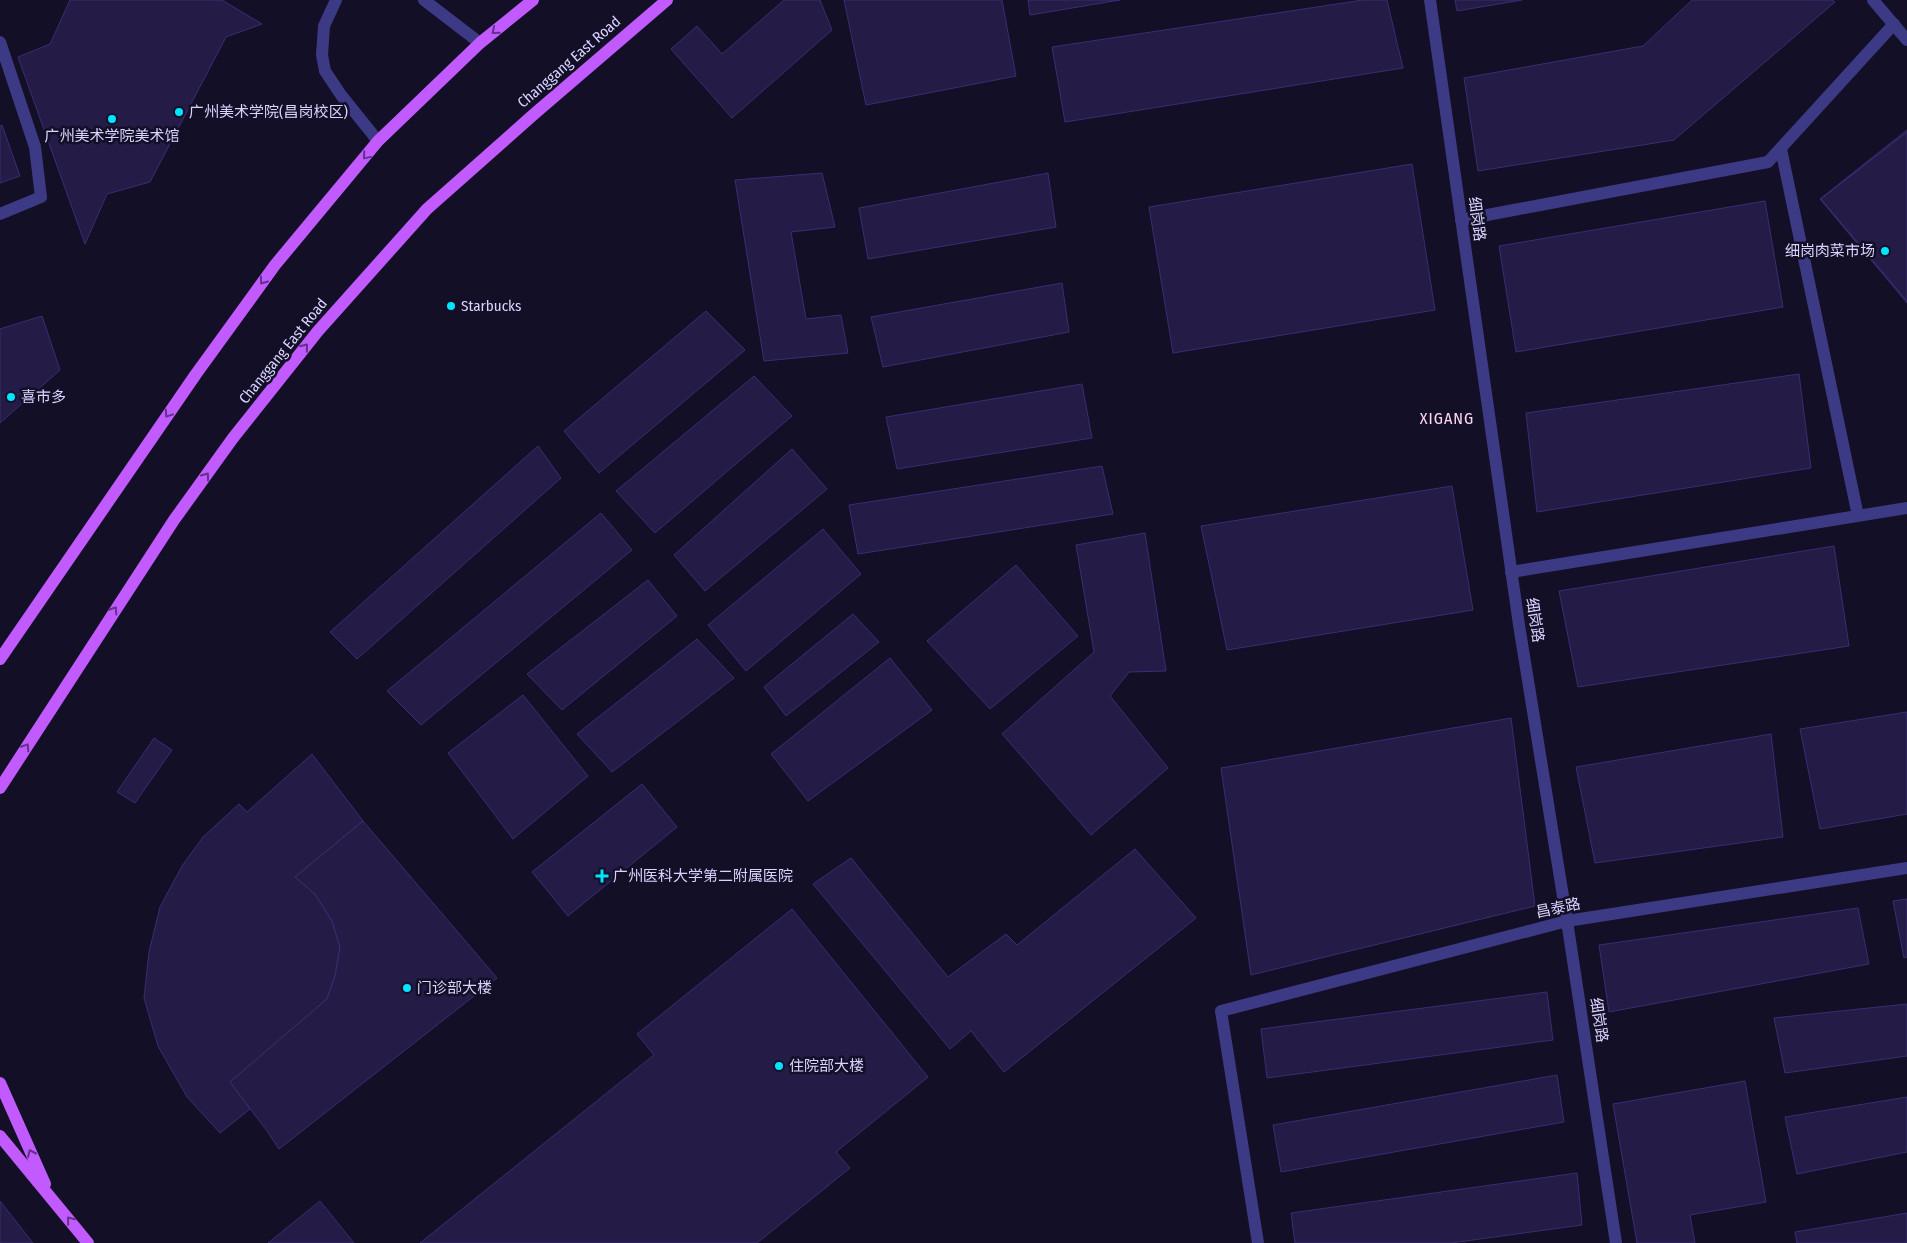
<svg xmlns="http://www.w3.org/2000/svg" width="1907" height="1243" viewBox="0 0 1907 1243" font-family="'Fira Sans Condensed','Noto Sans SC',sans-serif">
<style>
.building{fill:#241b47;stroke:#3b2d73}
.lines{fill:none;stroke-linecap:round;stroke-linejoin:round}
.lane{stroke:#3d3a85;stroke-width:12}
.street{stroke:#3d3a85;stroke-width:12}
.primary{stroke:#c25bff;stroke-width:12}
.oneway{stroke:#623188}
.poi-dot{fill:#00e5ff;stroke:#130f26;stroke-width:2}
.labels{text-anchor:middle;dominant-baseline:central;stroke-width:5;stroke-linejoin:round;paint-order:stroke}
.street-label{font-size:15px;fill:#d9d4ff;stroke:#130f26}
.poi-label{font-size:15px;fill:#d9d4ff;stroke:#130f26;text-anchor:start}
.neighbourhood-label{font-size:16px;letter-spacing:1px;fill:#ffd6f0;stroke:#130f26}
</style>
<rect width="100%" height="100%" fill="#130f26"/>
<g class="building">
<path d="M 70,0 L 222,0 L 262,24 L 226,37 L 150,182 L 107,194 L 85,244 L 18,57 L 50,44 Z"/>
<path d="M 784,0 L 820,0 L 832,30 L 732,118 L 671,49 L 697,26 L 722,54 Z"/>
<path d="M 844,0 L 1002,0 L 1016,76 L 866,105 Z"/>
<path d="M 1028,0 L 1120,0 L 1030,15 Z"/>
<path d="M 1363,0 L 1387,0 L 1403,68 L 1065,122 L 1052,47 Z"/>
<path d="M 1455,0 L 1522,0 L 1457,11 Z"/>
<path d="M 1692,0 L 1832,0 L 1835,2 L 1674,140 L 1478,171 L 1464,78 L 1643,46 Z"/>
<path d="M 2,125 L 20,176 L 0,183 L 0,126 Z"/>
<path d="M 1907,130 L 1907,303 L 1820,199 Z"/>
<path d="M 1907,132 L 1907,301 L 1821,199 Z"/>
<path d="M 1412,164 L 1435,310 L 1173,353 L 1149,207 Z"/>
<path d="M 822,173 L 835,227 L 791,232 L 806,319 L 841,315 L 848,353 L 764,361 L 735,180 Z"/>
<path d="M 1048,173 L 1056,227 L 868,259 L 859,208 Z"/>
<path d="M 1765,201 L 1783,307 L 1516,352 L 1499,246 Z"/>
<path d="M 1062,283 L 1069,332 L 883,367 L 871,317 Z"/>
<path d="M 706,311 L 745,350 L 599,473 L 564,431 Z"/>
<path d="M 42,316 L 60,370 L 0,423 L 0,329 Z"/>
<path d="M 1799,374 L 1811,468 L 1537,512 L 1526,413 Z"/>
<path d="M 754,376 L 792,416 L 655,533 L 616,491 Z"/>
<path d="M 1082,384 L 1092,438 L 897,469 L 886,417 Z"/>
<path d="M 538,446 L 561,478 L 357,659 L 330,632 Z"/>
<path d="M 792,449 L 827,489 L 705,591 L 674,555 Z"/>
<path d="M 1102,466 L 1113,514 L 858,554 L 849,505 Z"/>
<path d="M 1452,486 L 1473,610 L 1227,650 L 1201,526 Z"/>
<path d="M 601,513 L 632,550 L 421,725 L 387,691 Z"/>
<path d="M 823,529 L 861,574 L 746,671 L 708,625 Z"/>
<path d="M 1145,533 L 1166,671 L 1129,672 L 1110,696 L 1168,768 L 1091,835 L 1002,734 L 1094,652 L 1076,545 Z"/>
<path d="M 1834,546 L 1849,646 L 1578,687 L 1559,591 Z"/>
<path d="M 1016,565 L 1078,636 L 990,709 L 927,641 Z"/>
<path d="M 648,580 L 677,616 L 562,710 L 527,674 Z"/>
<path d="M 853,614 L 879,642 L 786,716 L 764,687 Z"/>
<path d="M 697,639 L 734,678 L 612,772 L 577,734 Z"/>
<path d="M 890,658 L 932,710 L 808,801 L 771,754 Z"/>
<path d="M 523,695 L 588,776 L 513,839 L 448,753 Z"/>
<path d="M 1907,712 L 1907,814 L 1820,829 L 1800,729 Z"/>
<path d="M 1511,718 L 1535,906 L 1251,975 L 1221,768 Z"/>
<path d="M 1771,734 L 1783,837 L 1595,863 L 1576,767 Z"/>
<path d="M 154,738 L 172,750 L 135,803 L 117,792 Z"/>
<path d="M 312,754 L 363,821 L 295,877 L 315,894 L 332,921 L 340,947 L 335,976 L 327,999 L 230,1082 L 250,1109 L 220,1133 L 187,1097 L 158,1046 L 144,998 L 149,952 L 160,907 L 182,866 L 203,837 L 239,804 L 247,812 Z"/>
<path d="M 642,784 L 677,827 L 568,916 L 532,872 Z"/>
<path d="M 363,821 L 497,978 L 279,1149 L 267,1131 L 230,1082 L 327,999 L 335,976 L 340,947 L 332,921 L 315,894 L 295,877 Z"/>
<path d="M 1135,849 L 1196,918 L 1004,1072 L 971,1031 L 950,1049 L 813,884 L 851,858 L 948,977 L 1006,934 L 1017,945 Z"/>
<path d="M 1907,899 L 1907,957 L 1904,958 L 1893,901 Z"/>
<path d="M 1858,908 L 1869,964 L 1609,1012 L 1599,945 Z"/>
<path d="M 792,909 L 928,1077 L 836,1152 L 850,1168 L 757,1243 L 420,1243 L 654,1055 L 637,1034 Z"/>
<path d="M 1547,992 L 1553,1040 L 1267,1078 L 1261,1029 Z"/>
<path d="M 1907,1004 L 1907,1056 L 1785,1073 L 1774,1018 Z"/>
<path d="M 1557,1075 L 1564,1122 L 1281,1172 L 1273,1125 Z"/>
<path d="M 1745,1081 L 1766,1202 L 1690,1215 L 1695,1243 L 1637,1243 L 1613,1104 Z"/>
<path d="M 1907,1097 L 1907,1152 L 1797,1174 L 1785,1117 Z"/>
<path d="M 1577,1173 L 1582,1225 L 1451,1243 L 1295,1243 L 1291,1213 Z"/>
<path d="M 0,1201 L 33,1243 L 0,1243 Z"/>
<path d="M 320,1201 L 354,1243 L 268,1243 Z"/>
<path d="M 1907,1213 L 1907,1243 L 1797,1243 L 1795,1232 Z"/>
</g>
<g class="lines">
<g class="lane">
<path d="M 336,0 L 324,26 L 322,55 L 325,71 L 341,95 L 378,141"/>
<path d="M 424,0 L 480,43"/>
<path d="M 0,42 L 35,147 L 41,197 L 0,214"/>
</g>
<g class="street">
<path d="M 1430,0 L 1519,625 L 1567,921 L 1616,1243"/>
<path d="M 1873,0 L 1907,40"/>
<path d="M 1781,149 L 1858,516"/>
<path d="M 1461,220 L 1768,162 L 1894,24"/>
<path d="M 1511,572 L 1907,508"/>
<path d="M 1258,1243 L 1221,1011 L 1567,921 L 1907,868"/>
</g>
<g class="primary">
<path d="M 0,659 L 196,374 L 275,265 L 378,141 L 480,43 L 533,0"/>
<path d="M 0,788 L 174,520 L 233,438 L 318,331 L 427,209 L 533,115 L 667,0"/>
<path d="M 0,1083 L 45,1184"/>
<path d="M 0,1136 L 88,1243"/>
</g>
</g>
<defs><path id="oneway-chevron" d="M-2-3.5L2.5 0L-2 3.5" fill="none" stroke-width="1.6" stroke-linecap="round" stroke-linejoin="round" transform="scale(1.25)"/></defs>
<g class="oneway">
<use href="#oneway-chevron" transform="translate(495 31) rotate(141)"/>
<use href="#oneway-chevron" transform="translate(366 156) rotate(130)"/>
<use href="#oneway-chevron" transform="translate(263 281) rotate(126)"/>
<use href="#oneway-chevron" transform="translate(305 347) rotate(-52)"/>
<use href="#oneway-chevron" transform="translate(168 414) rotate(124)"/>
<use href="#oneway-chevron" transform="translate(206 476) rotate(-54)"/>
<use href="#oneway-chevron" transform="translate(114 610) rotate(-57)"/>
<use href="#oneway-chevron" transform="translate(26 747) rotate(-57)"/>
<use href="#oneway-chevron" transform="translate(31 1153) rotate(-114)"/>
<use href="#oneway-chevron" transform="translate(70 1220) rotate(-129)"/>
</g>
<g class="poi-dot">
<circle cx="179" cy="112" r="5"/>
<circle cx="112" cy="119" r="5"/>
<circle cx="1885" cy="251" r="5"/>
<circle cx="451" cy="306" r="5"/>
<circle cx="11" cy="397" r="5"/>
<path d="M599.5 868.5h5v5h5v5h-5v5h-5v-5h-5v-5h5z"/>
<circle cx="407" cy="988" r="5"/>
<circle cx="779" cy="1066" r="5"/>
</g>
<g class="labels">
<g class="street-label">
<text transform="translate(569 62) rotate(-41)">Changgang East Road</text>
<text transform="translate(1477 219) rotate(82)">细岗路</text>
<text transform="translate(283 351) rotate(-51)">Changgang East Road</text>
<text transform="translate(1535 620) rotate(81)">细岗路</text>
<text transform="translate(1558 908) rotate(-12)">昌泰路</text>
<text transform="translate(1599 1020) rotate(81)">细岗路</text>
</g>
<g class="poi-label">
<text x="189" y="112">广州美术学院(昌岗校区)</text>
<text x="112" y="136" text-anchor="middle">广州美术学院美术馆</text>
<text x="1875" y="251" text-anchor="end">细岗肉菜市场</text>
<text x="461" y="306">Starbucks</text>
<text x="21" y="397">喜市多</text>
<text x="613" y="876">广州医科大学第二附属医院</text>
<text x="417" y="988">门诊部大楼</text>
<text x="789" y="1066">住院部大楼</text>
</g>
<g class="neighbourhood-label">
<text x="1447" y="418">XIGANG</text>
</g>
</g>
</svg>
